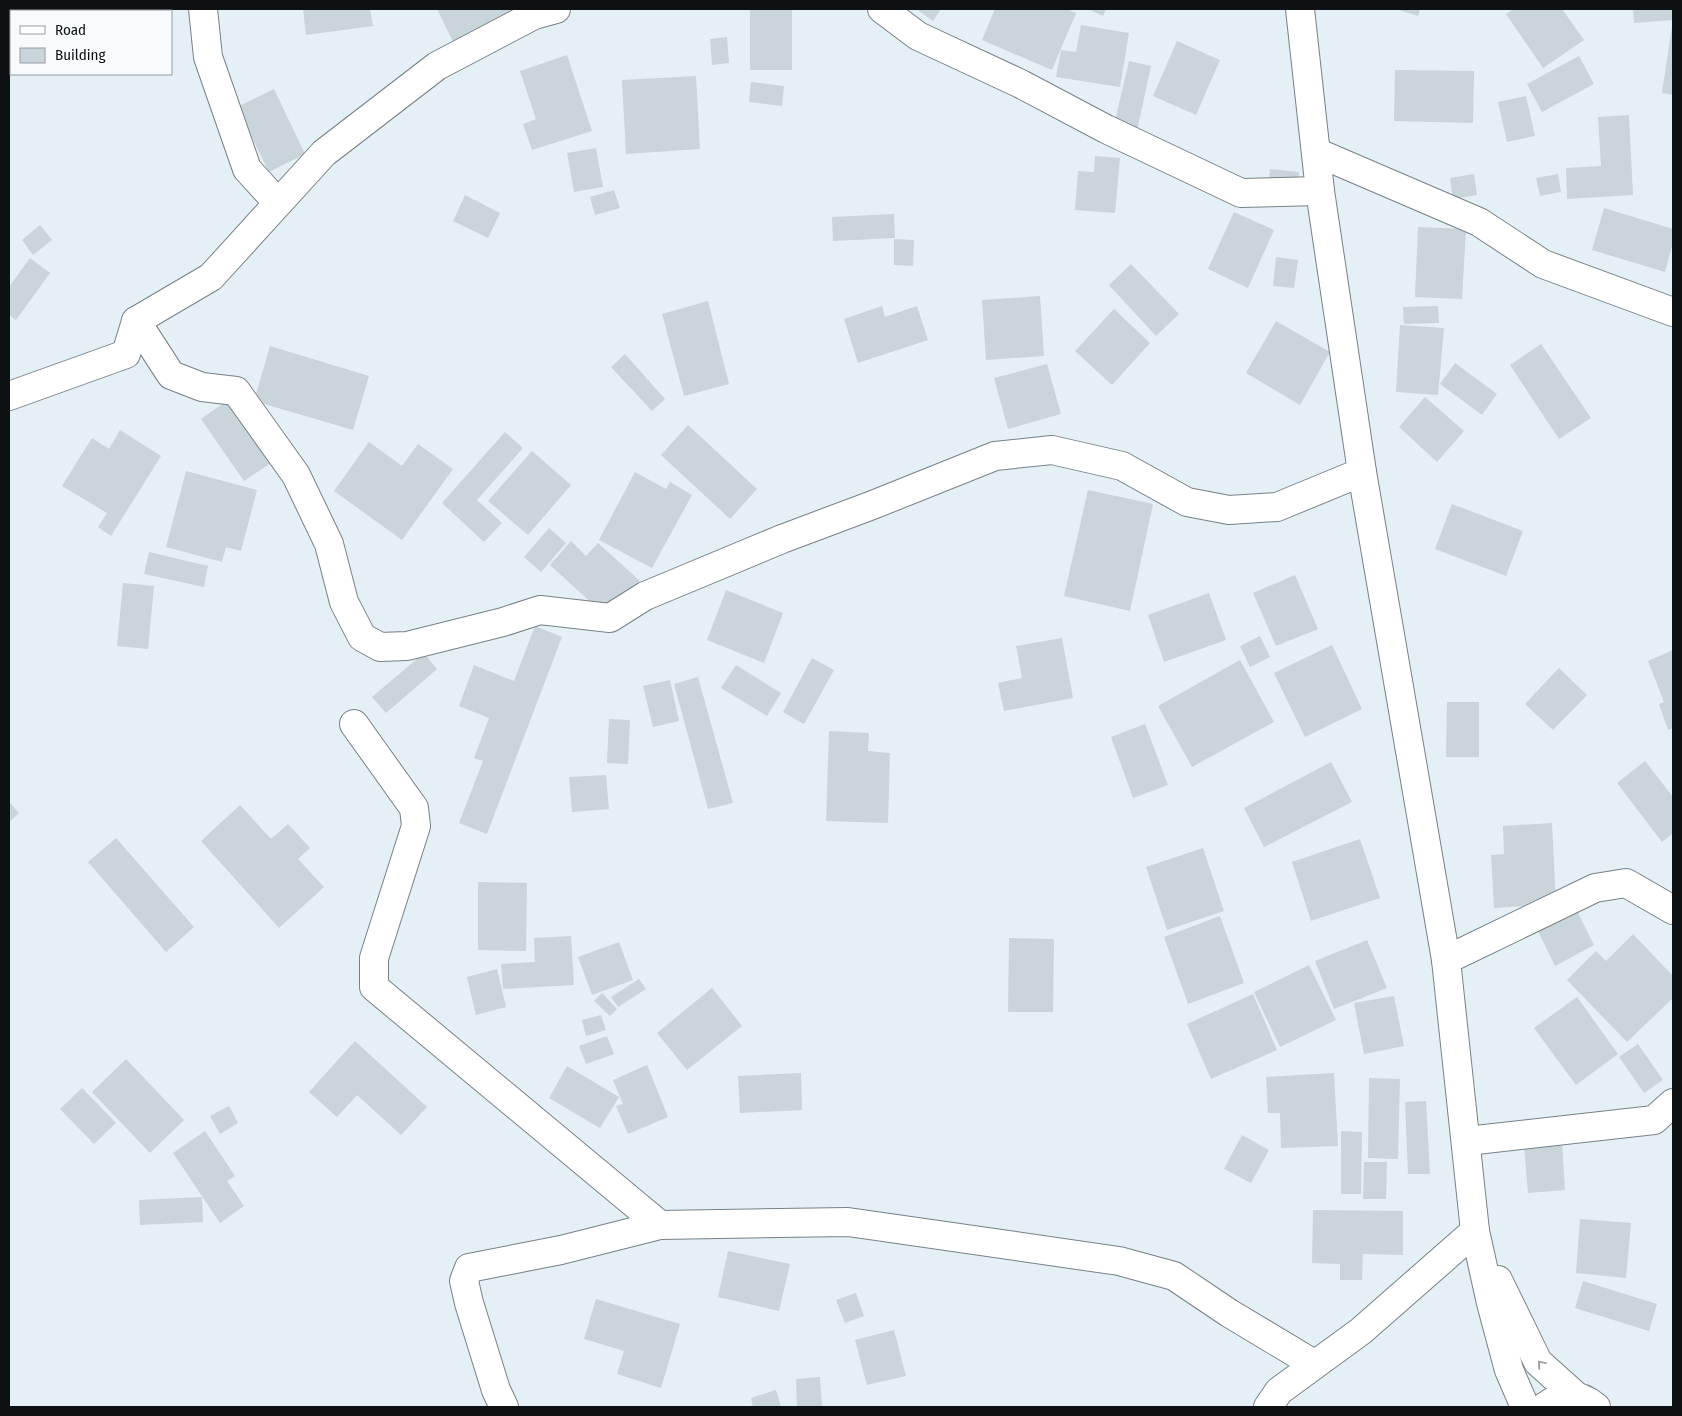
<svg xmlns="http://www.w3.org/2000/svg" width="1682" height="1416" viewBox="0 0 1682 1416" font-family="'Fira Sans Condensed',sans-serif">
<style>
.building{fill:#c9d4db}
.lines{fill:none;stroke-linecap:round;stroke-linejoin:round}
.minor-casing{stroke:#778187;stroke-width:30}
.secondary-casing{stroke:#778187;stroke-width:30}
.minor{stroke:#fff;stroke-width:28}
.secondary{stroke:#fff;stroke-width:28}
.oneway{stroke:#9ea0a1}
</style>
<rect width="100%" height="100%" fill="#e4eff6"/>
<g class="building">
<path d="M 303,9 L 370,9 L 373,26 L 306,35 Z"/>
<path d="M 437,9 L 518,9 L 455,46 Z"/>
<path d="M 750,9 L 792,10 L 792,70 L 750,70 Z"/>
<path d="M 916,9 L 941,9 L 933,21 Z"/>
<path d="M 995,9 L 1067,9 L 1076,13 L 1052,70 L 982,40 Z"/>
<path d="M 1088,9 L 1106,9 L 1103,16 Z"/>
<path d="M 1396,9 L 1420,9 L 1418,16 Z"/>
<path d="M 1514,9 L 1562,9 L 1584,40 L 1543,68 L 1506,14 Z"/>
<path d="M 1633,9 L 1673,9 L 1673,20 L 1634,23 Z"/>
<path d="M 1081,25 L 1129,33 L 1120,87 L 1056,77 L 1061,50 L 1076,52 Z"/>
<path d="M 1672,26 L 1673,26 L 1673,95 L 1662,93 Z"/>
<path d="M 727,37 L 729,63 L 712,65 L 710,39 Z"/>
<path d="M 1177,41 L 1220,60 L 1196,115 L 1153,96 Z"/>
<path d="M 567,55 L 592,131 L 532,150 L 523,124 L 536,119 L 520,71 Z"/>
<path d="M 1579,56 L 1594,84 L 1542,112 L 1527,84 Z"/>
<path d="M 1129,61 L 1151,66 L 1137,131 L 1114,125 Z"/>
<path d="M 1395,70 L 1474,71 L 1473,123 L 1394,121 Z"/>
<path d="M 696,76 L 700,149 L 626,154 L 622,80 Z"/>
<path d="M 751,82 L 784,86 L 782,106 L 749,102 Z"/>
<path d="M 274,89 L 305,154 L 269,172 L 237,107 Z"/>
<path d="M 1526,96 L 1535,136 L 1507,142 L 1498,102 Z"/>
<path d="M 1629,115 L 1633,195 L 1567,199 L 1566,168 L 1601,166 L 1598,117 Z"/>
<path d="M 596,148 L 603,187 L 574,192 L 567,153 Z"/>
<path d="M 1095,156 L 1120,158 L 1115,213 L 1075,210 L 1078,171 L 1094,172 Z"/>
<path d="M 1270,169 L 1299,172 L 1297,196 L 1268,193 Z"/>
<path d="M 1474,174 L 1477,195 L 1453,199 L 1450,178 Z"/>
<path d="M 1558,174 L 1561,192 L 1540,196 L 1536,178 Z"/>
<path d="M 614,190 L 620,208 L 595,215 L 590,197 Z"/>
<path d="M 465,195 L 500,213 L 488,238 L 453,221 Z"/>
<path d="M 1604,208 L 1673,229 L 1673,242 L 1665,272 L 1592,250 Z"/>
<path d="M 1234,212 L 1274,230 L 1248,288 L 1208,269 Z"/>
<path d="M 894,214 L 895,238 L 833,241 L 832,217 Z"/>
<path d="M 40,225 L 52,240 L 33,255 L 22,240 Z"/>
<path d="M 1418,227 L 1466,229 L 1462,299 L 1415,297 Z"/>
<path d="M 894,239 L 914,240 L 913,266 L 894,265 Z"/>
<path d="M 1276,257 L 1298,260 L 1294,288 L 1273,286 Z"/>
<path d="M 30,258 L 50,273 L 16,320 L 9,315 L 9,287 Z"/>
<path d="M 1131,264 L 1179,314 L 1156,336 L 1109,285 Z"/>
<path d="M 1040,296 L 1044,356 L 986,360 L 982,300 Z"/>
<path d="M 708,301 L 729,384 L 684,396 L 662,314 Z"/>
<path d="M 882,306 L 885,317 L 917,306 L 928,340 L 858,363 L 844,319 Z"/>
<path d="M 1438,306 L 1439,323 L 1404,324 L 1403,307 Z"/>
<path d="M 1114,309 L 1150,343 L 1112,385 L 1075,351 Z"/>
<path d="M 1276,321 L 1330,352 L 1300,405 L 1246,373 Z"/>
<path d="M 1400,325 L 1444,328 L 1438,395 L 1396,392 Z"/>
<path d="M 1541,344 L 1591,418 L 1559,439 L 1510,365 Z"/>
<path d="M 270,346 L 369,376 L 353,430 L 254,401 Z"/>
<path d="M 625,354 L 665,399 L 652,411 L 611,367 Z"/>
<path d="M 1455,363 L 1497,394 L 1482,415 L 1440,384 Z"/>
<path d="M 1047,364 L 1061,414 L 1008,429 L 994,378 Z"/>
<path d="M 1425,397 L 1464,431 L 1437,462 L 1399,427 Z"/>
<path d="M 228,400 L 271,463 L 244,481 L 201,419 Z"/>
<path d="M 688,425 L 757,489 L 730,519 L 661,455 Z"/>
<path d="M 120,430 L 161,456 L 111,536 L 98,527 L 107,513 L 62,486 L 92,438 L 109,449 Z"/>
<path d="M 505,432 L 523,448 L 477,500 L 502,523 L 484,542 L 442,503 Z"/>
<path d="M 369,442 L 402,466 L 418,444 L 453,469 L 402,540 L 334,491 Z"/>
<path d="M 532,451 L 571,485 L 528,535 L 488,501 Z"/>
<path d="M 186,471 L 257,490 L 241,551 L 226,547 L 222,562 L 166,547 Z"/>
<path d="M 635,472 L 666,489 L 670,482 L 692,495 L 652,568 L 599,540 Z"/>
<path d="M 1088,490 L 1153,504 L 1130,611 L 1064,596 Z"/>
<path d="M 1452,504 L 1523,531 L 1506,576 L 1435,549 Z"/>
<path d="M 549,528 L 566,543 L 541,572 L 524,557 Z"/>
<path d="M 571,541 L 586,556 L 598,543 L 640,581 L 607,617 L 550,565 Z"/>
<path d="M 149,552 L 208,566 L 204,587 L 144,574 Z"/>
<path d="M 1295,575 L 1318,629 L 1276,646 L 1253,593 Z"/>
<path d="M 123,583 L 154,586 L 148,649 L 117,646 Z"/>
<path d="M 726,590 L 783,613 L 764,663 L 707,640 Z"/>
<path d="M 1209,593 L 1226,640 L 1164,662 L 1148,615 Z"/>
<path d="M 535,626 L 562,637 L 487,834 L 459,823 L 483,761 L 474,758 L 489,718 L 459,706 L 474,665 L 514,681 Z"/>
<path d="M 1260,636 L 1270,657 L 1250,667 L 1240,646 Z"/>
<path d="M 1062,638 L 1073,698 L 1004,711 L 998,683 L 1022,678 L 1016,646 Z"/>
<path d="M 1332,645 L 1362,709 L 1305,737 L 1274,673 Z"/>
<path d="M 1673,650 L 1673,728 L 1668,730 L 1659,704 L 1664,702 L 1648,661 Z"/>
<path d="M 424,653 L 437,669 L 386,713 L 372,697 Z"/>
<path d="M 812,658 L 834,670 L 804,724 L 783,712 Z"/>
<path d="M 1240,660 L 1274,722 L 1192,767 L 1158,706 Z"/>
<path d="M 736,665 L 781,693 L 767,716 L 721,688 Z"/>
<path d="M 1559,668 L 1587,695 L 1553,730 L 1525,704 Z"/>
<path d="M 698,677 L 733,803 L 708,809 L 674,684 Z"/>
<path d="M 670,680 L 679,721 L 653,727 L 643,686 Z"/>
<path d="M 1447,702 L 1479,702 L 1479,757 L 1446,757 Z"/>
<path d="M 609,719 L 630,720 L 628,764 L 607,763 Z"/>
<path d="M 1145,724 L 1168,785 L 1133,798 L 1111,737 Z"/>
<path d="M 829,731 L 869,733 L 868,751 L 890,753 L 888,823 L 826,821 Z"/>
<path d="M 1645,761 L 1673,797 L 1673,833 L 1662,842 L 1617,783 Z"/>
<path d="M 1331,762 L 1352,802 L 1264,847 L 1244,808 Z"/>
<path d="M 606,775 L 609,809 L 572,812 L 569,777 Z"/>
<path d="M 9,802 L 19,813 L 9,822 Z"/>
<path d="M 240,805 L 271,839 L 288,824 L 310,848 L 298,859 L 324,887 L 279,928 L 201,841 Z"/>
<path d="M 1552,823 L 1556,904 L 1494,908 L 1491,855 L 1504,854 L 1503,826 Z"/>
<path d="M 116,838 L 194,927 L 166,952 L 88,862 Z"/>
<path d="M 1360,839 L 1380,898 L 1311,921 L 1292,862 Z"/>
<path d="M 1203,848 L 1224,911 L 1167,930 L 1146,867 Z"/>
<path d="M 478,882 L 527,883 L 526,951 L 478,950 Z"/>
<path d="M 1576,909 L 1594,945 L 1555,966 L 1537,929 Z"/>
<path d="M 1220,916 L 1244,983 L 1188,1004 L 1164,937 Z"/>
<path d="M 1633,934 L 1673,976 L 1673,998 L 1627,1042 L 1567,980 L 1596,951 L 1606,961 Z"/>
<path d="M 571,936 L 574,985 L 503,989 L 501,964 L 535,962 L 534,938 Z"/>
<path d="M 1009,938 L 1054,939 L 1053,1012 L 1008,1012 Z"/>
<path d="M 1367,940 L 1387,988 L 1334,1009 L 1315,961 Z"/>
<path d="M 619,942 L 633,980 L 592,995 L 578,957 Z"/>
<path d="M 1309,965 L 1336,1020 L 1280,1047 L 1254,992 Z"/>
<path d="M 497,969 L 506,1007 L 476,1015 L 467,977 Z"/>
<path d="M 639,979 L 646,989 L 618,1007 L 611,997 Z"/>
<path d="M 712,988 L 742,1026 L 687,1070 L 657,1033 Z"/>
<path d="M 602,993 L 617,1009 L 610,1016 L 594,1001 Z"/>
<path d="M 1253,994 L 1277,1050 L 1211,1079 L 1187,1024 Z"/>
<path d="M 1394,996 L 1404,1046 L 1364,1054 L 1354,1003 Z"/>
<path d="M 1577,997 L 1618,1054 L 1576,1085 L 1534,1028 Z"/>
<path d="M 601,1015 L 606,1030 L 586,1036 L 582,1020 Z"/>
<path d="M 607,1036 L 614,1054 L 586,1064 L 579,1046 Z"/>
<path d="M 355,1041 L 427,1107 L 401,1135 L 357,1095 L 337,1117 L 309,1092 Z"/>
<path d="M 1638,1044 L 1663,1080 L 1644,1093 L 1619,1057 Z"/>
<path d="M 126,1059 L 184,1120 L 150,1153 L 92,1092 Z"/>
<path d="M 647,1065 L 668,1117 L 628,1134 L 616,1106 L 623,1104 L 613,1080 Z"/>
<path d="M 567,1066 L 619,1097 L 600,1128 L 549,1098 Z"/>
<path d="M 801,1073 L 802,1110 L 740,1113 L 738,1076 Z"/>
<path d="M 1334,1073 L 1338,1146 L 1281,1148 L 1280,1113 L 1268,1113 L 1266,1077 Z"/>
<path d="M 1369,1078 L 1400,1079 L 1398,1159 L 1368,1158 Z"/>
<path d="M 82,1088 L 116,1123 L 94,1144 L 60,1109 Z"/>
<path d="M 1426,1101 L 1430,1174 L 1408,1174 L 1405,1102 Z"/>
<path d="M 229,1106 L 238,1123 L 220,1134 L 210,1116 Z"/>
<path d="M 205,1131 L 235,1176 L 227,1181 L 244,1206 L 220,1223 L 173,1153 Z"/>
<path d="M 1341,1131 L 1362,1132 L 1361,1194 L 1341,1194 Z"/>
<path d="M 1242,1135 L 1269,1150 L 1251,1183 L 1224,1169 Z"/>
<path d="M 1562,1142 L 1565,1190 L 1528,1193 L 1524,1145 Z"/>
<path d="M 1364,1162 L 1387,1162 L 1386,1199 L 1363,1199 Z"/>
<path d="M 202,1197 L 203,1222 L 140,1225 L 139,1200 Z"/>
<path d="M 1313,1210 L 1403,1211 L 1403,1255 L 1363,1254 L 1362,1280 L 1340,1280 L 1340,1264 L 1312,1263 Z"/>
<path d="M 1580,1219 L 1631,1223 L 1626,1278 L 1576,1273 Z"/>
<path d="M 728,1251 L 790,1264 L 779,1311 L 718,1297 Z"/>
<path d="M 1583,1281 L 1657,1304 L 1649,1331 L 1575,1308 Z"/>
<path d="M 856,1293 L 864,1316 L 845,1323 L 836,1300 Z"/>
<path d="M 596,1299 L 680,1324 L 661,1388 L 617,1374 L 624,1351 L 584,1339 Z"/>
<path d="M 894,1330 L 906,1376 L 867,1385 L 855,1340 Z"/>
<path d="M 820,1377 L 822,1407 L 797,1407 L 796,1379 Z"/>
<path d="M 776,1390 L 781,1407 L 753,1407 L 751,1398 Z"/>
</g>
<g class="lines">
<g class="minor-casing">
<g id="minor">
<path d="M 203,9 L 208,57 L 247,169 L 278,203"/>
<path d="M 882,9 L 918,36 L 1021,84 L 1106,129 L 1241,193 L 1320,191"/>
<path d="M 1316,152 L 1479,222 L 1543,264 L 1673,312"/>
<path d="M 136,321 L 171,375 L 202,387 L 236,391 L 296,475 L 329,544 L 344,602 L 362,637 L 380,647 L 407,646 L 503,622 L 540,610 L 610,618 L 645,596 L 782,539 L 870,506 L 995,456 L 1052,450 L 1122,466 L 1187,502 L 1229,510 L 1277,507 L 1362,472"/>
<path d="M 9,396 L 126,354 L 136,321 L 211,277 L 324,153 L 437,66 L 534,15 L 556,9"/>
<path d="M 354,724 L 414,808 L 416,826 L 374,958 L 374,987 L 660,1225"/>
<path d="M 1446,960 L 1595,888 L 1626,883 L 1673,910"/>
<path d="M 1467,1141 L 1654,1120 L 1673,1103"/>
<path d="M 504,1407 L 496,1390 L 469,1303 L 464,1281 L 469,1268 L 561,1250 L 660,1225 L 848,1222 L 1119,1261 L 1174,1276 L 1229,1313 L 1314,1364"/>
<path d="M 1268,1407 L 1279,1391 L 1361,1331 L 1475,1231"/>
</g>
</g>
<g class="secondary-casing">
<g id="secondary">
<path d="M 1300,9 L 1320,191 L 1362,472 L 1446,960 L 1475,1231 L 1491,1303 L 1509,1370 L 1525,1407"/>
<path d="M 1498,1280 L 1538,1362 L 1577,1397"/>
<path d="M 1544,1407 C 1563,1393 1577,1392 1596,1407"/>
</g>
</g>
<use href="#minor" class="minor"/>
<use href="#secondary" class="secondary"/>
</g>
<defs><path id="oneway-chevron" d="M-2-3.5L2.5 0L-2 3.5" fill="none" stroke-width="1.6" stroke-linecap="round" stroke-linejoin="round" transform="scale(1.25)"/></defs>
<use class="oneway" href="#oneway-chevron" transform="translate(1541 1364) rotate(-130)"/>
<rect width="1682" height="1416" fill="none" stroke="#0d1113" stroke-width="20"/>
<rect x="10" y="10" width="162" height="65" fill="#f7fbfe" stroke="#999da0"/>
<rect x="20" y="26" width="25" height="8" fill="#ffffff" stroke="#999da0"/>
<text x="55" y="35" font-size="15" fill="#0d1113">Road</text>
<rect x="20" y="48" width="25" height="15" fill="#c9d4db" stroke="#999da0"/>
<text x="55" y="60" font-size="15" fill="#0d1113">Building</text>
</svg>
